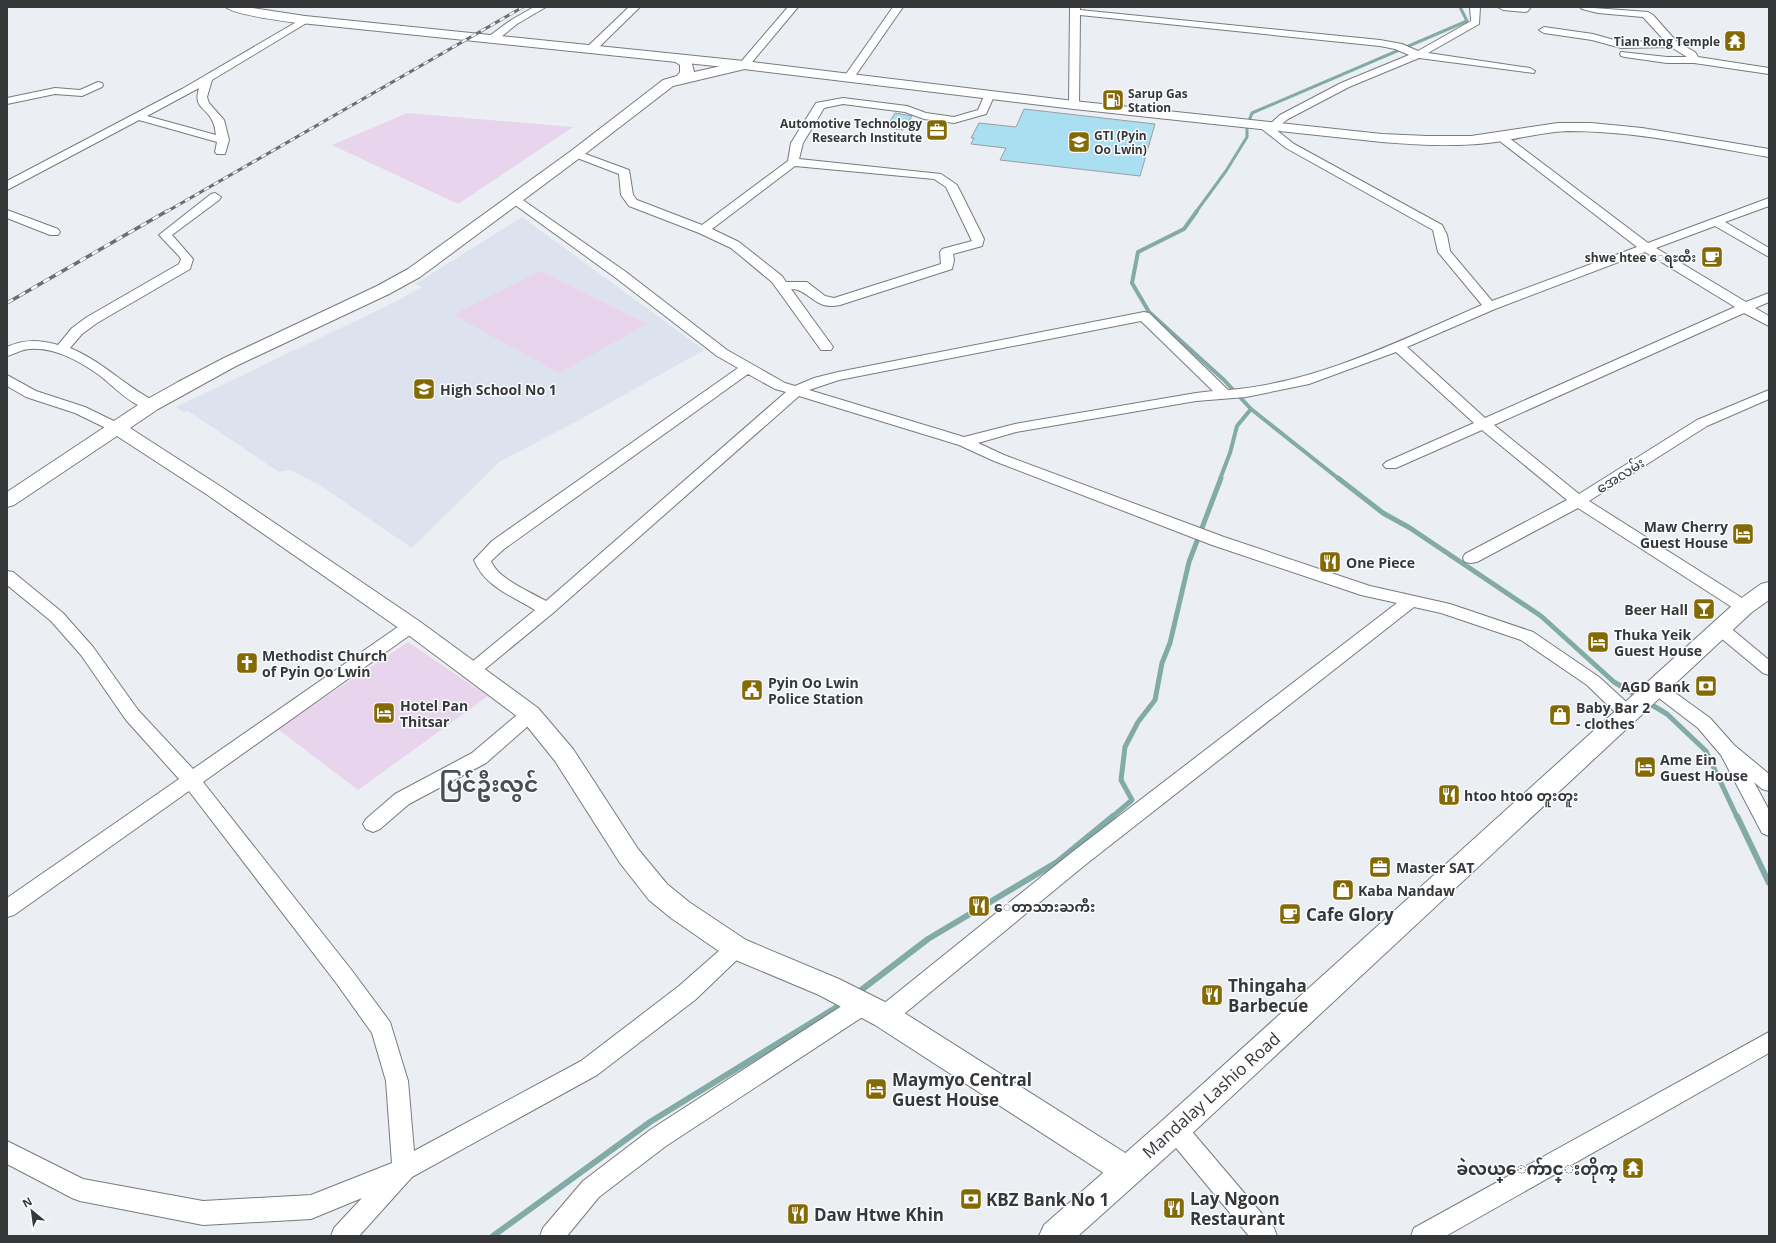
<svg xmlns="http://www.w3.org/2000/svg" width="1776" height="1243" viewBox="0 0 1776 1243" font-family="'Open Sans','Noto Sans Myanmar',sans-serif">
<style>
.built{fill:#dce3ee}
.green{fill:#e9d4ed}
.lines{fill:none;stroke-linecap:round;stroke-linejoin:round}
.stream-far3{stroke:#82aba8;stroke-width:3}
.stream-far2{stroke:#82aba8;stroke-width:4}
.stream-far1{stroke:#82aba8;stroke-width:5}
.stream{stroke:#82aba8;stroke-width:6}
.building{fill:#aadff2;stroke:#999fa2}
.minor-casing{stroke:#777b7f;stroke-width:2}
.tertiary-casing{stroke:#777b7f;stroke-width:2}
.primary-casing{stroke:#777b7f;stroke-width:2}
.trunk-casing{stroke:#777b7f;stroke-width:2}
.minor{fill:#fff;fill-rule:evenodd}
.tertiary{fill:#fff;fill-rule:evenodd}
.primary{fill:#fff;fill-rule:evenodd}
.trunk{fill:#fff;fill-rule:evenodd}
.rail-far1-casing{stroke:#6d6e71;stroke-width:3}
.rail-casing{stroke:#6d6e71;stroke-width:3.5}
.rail-far1{stroke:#fbfcfe;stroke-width:2;stroke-dasharray:5.5;stroke-linecap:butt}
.rail{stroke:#fbfcfe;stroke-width:2.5;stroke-dasharray:7;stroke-linecap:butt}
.labels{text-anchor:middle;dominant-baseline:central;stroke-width:3;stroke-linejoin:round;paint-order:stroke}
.far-poi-label{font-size:12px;font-weight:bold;fill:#363739;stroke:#fbfcfe;text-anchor:end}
.poi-label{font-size:14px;font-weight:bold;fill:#363739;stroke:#fbfcfe;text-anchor:start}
.street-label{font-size:14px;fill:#363739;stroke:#fbfcfe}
.near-poi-label{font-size:17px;font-weight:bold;fill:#363739;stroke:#fbfcfe;text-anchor:start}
.near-street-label{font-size:17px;fill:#363739;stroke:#fbfcfe}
.town-label{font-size:22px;font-weight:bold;fill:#4a4e52;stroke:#fbfcfe}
</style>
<rect width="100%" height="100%" fill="#ebeff4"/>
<path class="built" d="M 522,217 L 704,350 L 581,419 L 499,462 L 412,548 L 321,486 L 290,470 L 279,472 L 188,411 L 183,412 L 176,407 L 393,303 L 422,287 L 415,284 Z"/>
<g class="green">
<path d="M 407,113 L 573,127 L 458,204 L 332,145 Z"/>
<path d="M 540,271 L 647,324 L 559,373 L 453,315 Z"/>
<path d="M 408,642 L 488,696 L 358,790 L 278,729 Z"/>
</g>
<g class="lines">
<path class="stream-far3" d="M 1196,212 L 1226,171 L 1247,137 L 1247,126 L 1252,113 L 1467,21 L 1460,7"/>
<g class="stream-far2">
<path d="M 1197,211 L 1184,229 L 1138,252 L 1132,283 L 1149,312 L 1224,380 L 1251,409 L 1339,479"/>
<path d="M 1220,479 L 1230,453 L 1237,426 L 1251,409"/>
</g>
<g class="stream-far1">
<path d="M 1338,478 L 1383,513 L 1410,528 L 1541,616 L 1614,682 L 1639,697"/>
<path d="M 1647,702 L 1667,714 L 1706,751 L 1737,817"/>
<path d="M 1112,817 L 1132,800 L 1121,780 L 1125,747 L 1138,722 L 1155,700 L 1162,663 L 1170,643 L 1189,562 L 1221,478"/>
</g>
<g class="stream">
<path d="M 1737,816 L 1769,883"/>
<path d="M 856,994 L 928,939 L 1057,862 L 1113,816"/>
<path d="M 493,1236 L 650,1122 L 845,1002"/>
</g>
</g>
<g class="building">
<path d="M 1024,109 L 1155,124 L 1140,176 L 1000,160 L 1006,148 L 971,144 L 974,138 L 971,138 L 979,123 L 1016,127 Z"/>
<path d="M 895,113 L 912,116 L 903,130 L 886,128 Z"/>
</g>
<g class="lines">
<g class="minor-casing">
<g id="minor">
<path d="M 534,7 L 546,7 L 517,24 L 496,41 L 488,41 L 487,39 L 488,37 L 511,20 Z"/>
<path d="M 629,7 L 640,7 L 595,51 L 587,51 L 586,49 L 587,47 Z"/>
<path d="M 788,7 L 798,7 L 748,67 L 740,67 L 739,65 L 740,63 Z"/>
<path d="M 893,7 L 903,7 L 853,79 L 845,79 L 844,77 Z"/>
<path d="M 1070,7 L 1080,7 L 1080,10 L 1380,40 L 1402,44 L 1418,51 L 1471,21 L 1470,7 L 1480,7 L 1479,24 L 1428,53 L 1530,68 L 1535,71 L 1534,73 L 1419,58 L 1349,87 L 1288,119 L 1275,129 L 1294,144 L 1442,225 L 1447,235 L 1450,251 L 1492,301 L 1637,247 L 1497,139 L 1495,137 L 1497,135 L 1505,135 L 1648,243 L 1769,198 L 1769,206 L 1725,222 L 1769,248 L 1769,257 L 1715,226 L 1656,248 L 1746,302 L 1769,293 L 1769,302 L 1755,308 L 1769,316 L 1769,326 L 1744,313 L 1494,425 L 1579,494 L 1697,420 L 1769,390 L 1769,399 L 1707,426 L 1589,501 L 1750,603 L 1752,607 L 1750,611 L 1744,613 L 1738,611 L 1578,508 L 1477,562 L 1471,563 L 1465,562 L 1463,558 L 1465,554 L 1567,500 L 1482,430 L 1396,468 L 1386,468 L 1383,465 L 1386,462 L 1474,423 L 1396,352 L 1309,384 L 1246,397 L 1196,401 L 1016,432 L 978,443 L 1004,455 L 1224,537 L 1370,586 L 1450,604 L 1533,632 L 1599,677 L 1634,709 L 1637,714 L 1634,719 L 1628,721 L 1622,719 L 1587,685 L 1521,640 L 1441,613 L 1414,607 L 1085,865 L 893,1023 L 885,1025 L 877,1023 L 874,1016 L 877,1009 L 1071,853 L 1397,603 L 1361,595 L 1212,545 L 994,461 L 959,445 L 799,396 L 553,613 L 479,674 L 473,676 L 467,674 L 464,670 L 467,666 L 535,610 C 512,596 484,586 474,560 L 492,541 L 738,368 L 717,356 L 616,278 L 507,199 L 513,195 L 517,196 L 626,272 L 727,350 L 785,383 L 795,386 L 814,378 L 838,372 L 1144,312 L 1149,313 L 1228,390 C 1317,383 1401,340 1482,305 L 1438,252 L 1433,230 L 1286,148 L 1257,125 L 1263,122 L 1269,125 L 1280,115 L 1341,83 L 1409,55 L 1395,49 L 1380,46 L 1080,15 L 1079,105 L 1074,108 L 1069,105 ZM 1645,252 L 1735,307 L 1485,418 L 1407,347 L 1495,309 ZM 1141,321 L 1213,391 L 1196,393 L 1015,424 L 964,437 L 809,390 L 839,380 ZM 748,374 L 775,389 L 786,392 L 546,601 C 529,591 498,579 491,561 L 504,549 Z"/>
<path d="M 1498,7 L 1531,7 L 1528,11 L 1525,12 L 1503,10 Z"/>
<path d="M 1580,7 L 1648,12 L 1653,15 L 1677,42 L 1695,52 L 1698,57 L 1769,68 L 1769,74 L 1694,63 L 1667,63 L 1625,57 L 1621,56 L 1620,54 L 1621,52 L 1667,57 L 1687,57 L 1671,47 L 1621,48 L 1592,40 L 1544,33 L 1539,30 L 1544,27 L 1593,34 L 1621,42 L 1665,41 L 1643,17 L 1598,13 L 1582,9 Z"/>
<path d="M 305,17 L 308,18 L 310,20 L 308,22 L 212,80 L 207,97 L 209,103 L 224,120 L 229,140 L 225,154 L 217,154 L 215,152 L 217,142 L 139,120 L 7,190 L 7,181 L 182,89 ZM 199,88 C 193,109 206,106 213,122 C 215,126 215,131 216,135 L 147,116 Z"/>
<path d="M 98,82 L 102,83 L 103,85 L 102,87 L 82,96 L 55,94 L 7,104 L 7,98 L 55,88 L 80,90 Z"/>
<path d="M 990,91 L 995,94 L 986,114 L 954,123 L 924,119 L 905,112 L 843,104 L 824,108 L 803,143 L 799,159 L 941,174 L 957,185 L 984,239 L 982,246 L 953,254 L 954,260 L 952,269 L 840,305 C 814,311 810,289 791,289 L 833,347 L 831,350 L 821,350 L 772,282 L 731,248 L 699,233 L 629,206 L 621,195 L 619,174 L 572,156 L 570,154 L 572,152 L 580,152 L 629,170 L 633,195 L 637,200 L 702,225 L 788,161 L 791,143 L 816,103 L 843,98 L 907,106 L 926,113 L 954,117 L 978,110 L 985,94 ZM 795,166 L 934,179 L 946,187 L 972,241 L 942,249 L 940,252 L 941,264 L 834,298 L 825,296 L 807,282 L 786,282 L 782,276 L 739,242 L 712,229 Z"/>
<path d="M 215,193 L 221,197 L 219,200 L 172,235 L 193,259 L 190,269 L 97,323 L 82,334 L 70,348 C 102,361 125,386 156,402 L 158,405 L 156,408 C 137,413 113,385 99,375 C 81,362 54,347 30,349 C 22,349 15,354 7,356 L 7,347 C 24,339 40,340 58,345 L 72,328 L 87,317 L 179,264 L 181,259 L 178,255 L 159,235 L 211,194 Z"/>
<path d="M 7,210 L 58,229 L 60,232 L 58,235 L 50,235 L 7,218 Z"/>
<path d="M 7,375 L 36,391 L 85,407 L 122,425 L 124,428 L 122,431 L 112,431 L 75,413 L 26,397 L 7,386 Z"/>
<path d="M 7,571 L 13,572 L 63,613 L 93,647 L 138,710 L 193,769 L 405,622 L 411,620 L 417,622 L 420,626 L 417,630 L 203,782 L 353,972 L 390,1022 L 408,1081 L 414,1151 L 581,1061 L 679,986 L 729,942 L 736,939 L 743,942 L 746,948 L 743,954 L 695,1000 L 597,1075 L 412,1177 L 359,1236 L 331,1236 L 334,1228 L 362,1198 L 311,1219 L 203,1225 L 80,1201 L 72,1198 L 7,1164 L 7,1141 L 83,1179 L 203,1201 L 311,1195 L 392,1163 L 386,1081 L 372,1033 L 337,984 L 189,791 L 14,915 L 7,917 L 7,898 L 179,779 L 126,720 L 81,655 L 51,621 L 7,585 Z"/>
<path d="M 1722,624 L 1728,626 L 1769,660 L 1769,675 L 1763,673 L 1716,634 L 1713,630 L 1716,626 Z"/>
<path d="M 1657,682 L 1663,684 L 1710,718 L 1734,745 L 1769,774 L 1769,791 L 1762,789 L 1754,782 L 1769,810 L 1769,836 L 1762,833 L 1721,755 L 1698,728 L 1651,692 L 1648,688 L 1651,684 Z"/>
<path d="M 530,707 L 536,709 L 539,714 L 536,719 L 486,763 L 409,804 L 380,829 L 373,832 L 366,829 L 363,824 L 366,819 L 395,794 L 472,753 L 524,709 Z"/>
<path d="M 862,996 L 870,998 L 873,1005 L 870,1012 L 666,1146 L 599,1197 L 567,1236 L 540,1236 L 543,1228 L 583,1181 L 650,1130 L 854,998 Z"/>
<path d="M 1769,1032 L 1769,1053 L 1446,1236 L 1411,1236 L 1414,1228 Z"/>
<path d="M 1175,1118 L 1183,1121 L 1274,1228 L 1277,1236 L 1249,1236 L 1167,1137 L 1163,1129 L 1167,1121 Z"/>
</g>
</g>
<g class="tertiary-casing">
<g id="tertiary">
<path d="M 226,7 L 246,7 L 305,16 L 311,20 L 305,24 C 292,22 232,15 226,7 Z"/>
<path d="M 676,54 L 691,60 L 694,72 L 744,61 L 749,62 L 751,65 L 749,68 L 673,86 L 581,157 L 420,277 L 389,294 L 236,366 L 158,409 L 130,428 L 223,488 L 419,621 L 538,708 L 573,749 L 638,849 L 667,884 L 689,902 L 746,940 L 839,979 L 895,1007 L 1138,1161 L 1142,1171 L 1138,1181 L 1127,1185 L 1116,1181 L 875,1025 L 819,995 L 726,956 L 671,918 L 649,900 L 620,863 L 555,761 L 522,720 L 403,631 L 209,496 L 117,436 L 14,505 L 7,507 L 7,492 L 144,401 L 178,382 L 224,358 L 377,286 L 408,269 L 571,151 L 663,80 L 677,76 L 680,72 L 680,65 L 669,58 L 671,55 Z"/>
</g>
</g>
<g class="primary-casing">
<path id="primary" d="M 305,16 L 744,61 L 1074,101 L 1382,134 L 1427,136 L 1471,136 L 1558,123 L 1591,123 L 1642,128 L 1769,149 L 1769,157 C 1703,146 1636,131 1568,131 C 1541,132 1514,140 1488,143 C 1453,147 1417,145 1382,142 L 1074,109 L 744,69 L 301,23 L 299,20 Z"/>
</g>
<g class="trunk-casing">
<path id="trunk" d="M 1769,582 L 1769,600 L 1752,612 L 1186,1139 L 1078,1236 L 1039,1236 L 1044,1225 L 1164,1119 L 1736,602 L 1761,584 Z"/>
</g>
<use href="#minor" class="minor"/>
<use href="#tertiary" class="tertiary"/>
<use href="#primary" class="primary"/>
<use href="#trunk" class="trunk"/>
<g class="rail-far1-casing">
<path id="rail-far1" d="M 166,212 L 523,7"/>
</g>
<g class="rail-casing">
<path id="rail" d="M 7,303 L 167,211"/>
</g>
<use href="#rail-far1" class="rail-far1"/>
<use href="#rail" class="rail"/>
</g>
<defs>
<g id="temple-square" transform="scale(1.15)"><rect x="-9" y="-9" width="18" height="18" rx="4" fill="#846a04" stroke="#fbfcfe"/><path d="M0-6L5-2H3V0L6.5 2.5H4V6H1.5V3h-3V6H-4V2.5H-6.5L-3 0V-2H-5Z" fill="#fff"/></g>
<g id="fuel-square" transform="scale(1.15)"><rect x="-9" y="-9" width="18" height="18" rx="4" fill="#846a04" stroke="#fbfcfe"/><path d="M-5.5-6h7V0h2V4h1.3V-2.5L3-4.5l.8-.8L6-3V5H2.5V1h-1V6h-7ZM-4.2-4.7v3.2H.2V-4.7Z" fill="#fff"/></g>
<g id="office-square" transform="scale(1.15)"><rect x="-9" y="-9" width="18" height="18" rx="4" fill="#846a04" stroke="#fbfcfe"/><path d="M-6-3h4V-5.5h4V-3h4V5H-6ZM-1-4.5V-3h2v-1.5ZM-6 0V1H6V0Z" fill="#fff"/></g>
<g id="university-square" transform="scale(1.15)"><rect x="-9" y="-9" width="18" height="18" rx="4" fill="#846a04" stroke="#fbfcfe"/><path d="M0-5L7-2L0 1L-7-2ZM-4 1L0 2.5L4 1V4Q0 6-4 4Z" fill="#fff"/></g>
<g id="cafe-square" transform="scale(1.15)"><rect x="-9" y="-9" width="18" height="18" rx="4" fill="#846a04" stroke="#fbfcfe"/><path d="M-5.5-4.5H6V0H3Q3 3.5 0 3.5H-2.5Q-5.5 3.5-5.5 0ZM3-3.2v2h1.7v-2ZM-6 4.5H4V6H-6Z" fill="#fff"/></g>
<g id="school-square" transform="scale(1.15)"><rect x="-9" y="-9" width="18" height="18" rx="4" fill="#846a04" stroke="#fbfcfe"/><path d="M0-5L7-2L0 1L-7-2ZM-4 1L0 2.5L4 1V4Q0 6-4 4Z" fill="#fff"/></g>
<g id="hotel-square" transform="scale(1.15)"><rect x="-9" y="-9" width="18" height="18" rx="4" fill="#846a04" stroke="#fbfcfe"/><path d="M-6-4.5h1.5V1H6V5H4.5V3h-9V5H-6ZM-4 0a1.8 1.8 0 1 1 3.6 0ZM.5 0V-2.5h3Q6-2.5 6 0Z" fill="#fff"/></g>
<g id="restaurant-square" transform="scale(1.15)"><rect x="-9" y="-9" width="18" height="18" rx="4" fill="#846a04" stroke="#fbfcfe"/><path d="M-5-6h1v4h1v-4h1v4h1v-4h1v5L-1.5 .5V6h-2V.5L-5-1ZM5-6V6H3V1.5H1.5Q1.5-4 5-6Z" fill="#fff"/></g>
<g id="bar-square" transform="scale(1.15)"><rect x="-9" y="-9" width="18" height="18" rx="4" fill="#846a04" stroke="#fbfcfe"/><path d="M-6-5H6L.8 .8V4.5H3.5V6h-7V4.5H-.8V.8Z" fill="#fff"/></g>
<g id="church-square" transform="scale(1.15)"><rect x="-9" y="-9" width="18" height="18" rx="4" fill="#846a04" stroke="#fbfcfe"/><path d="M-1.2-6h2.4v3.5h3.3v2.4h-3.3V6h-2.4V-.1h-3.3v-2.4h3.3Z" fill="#fff"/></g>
<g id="bank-square" transform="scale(1.15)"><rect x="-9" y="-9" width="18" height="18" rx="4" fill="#846a04" stroke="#fbfcfe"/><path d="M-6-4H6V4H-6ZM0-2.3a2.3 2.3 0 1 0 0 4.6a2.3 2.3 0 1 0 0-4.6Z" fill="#fff"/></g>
<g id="civic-square" transform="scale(1.15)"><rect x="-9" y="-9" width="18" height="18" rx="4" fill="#846a04" stroke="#fbfcfe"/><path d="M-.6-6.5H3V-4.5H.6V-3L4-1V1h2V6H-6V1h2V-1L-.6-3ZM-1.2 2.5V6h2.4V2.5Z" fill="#fff"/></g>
<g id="shop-square" transform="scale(1.15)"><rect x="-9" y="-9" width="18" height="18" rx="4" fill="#846a04" stroke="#fbfcfe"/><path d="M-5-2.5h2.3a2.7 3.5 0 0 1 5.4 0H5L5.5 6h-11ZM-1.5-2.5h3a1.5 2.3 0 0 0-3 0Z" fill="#fff"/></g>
</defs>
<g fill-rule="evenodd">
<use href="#temple-square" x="1735" y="41"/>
<use href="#fuel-square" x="1113" y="100"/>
<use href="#office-square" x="937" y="130"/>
<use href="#university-square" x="1079" y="142"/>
<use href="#cafe-square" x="1712" y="257"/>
<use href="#school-square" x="424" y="389"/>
<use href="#hotel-square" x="1743" y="534"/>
<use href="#restaurant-square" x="1330" y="562"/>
<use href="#bar-square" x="1704" y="609"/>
<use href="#hotel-square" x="1598" y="642"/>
<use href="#church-square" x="247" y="663"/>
<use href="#bank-square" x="1706" y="686"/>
<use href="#civic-square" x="752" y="690"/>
<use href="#hotel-square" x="384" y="713"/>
<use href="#shop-square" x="1560" y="715"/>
<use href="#hotel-square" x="1645" y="767"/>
<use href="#restaurant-square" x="1449" y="795"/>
<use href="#office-square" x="1380" y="867"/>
<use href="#shop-square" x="1343" y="890"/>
<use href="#restaurant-square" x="979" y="906"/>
<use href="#cafe-square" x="1290" y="914"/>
<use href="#restaurant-square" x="1212" y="995"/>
<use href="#hotel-square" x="876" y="1089"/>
<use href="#temple-square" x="1633" y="1168"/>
<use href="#bank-square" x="971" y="1199"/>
<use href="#restaurant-square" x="1174" y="1208"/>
<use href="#restaurant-square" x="798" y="1214"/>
</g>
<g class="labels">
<g class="far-poi-label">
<text x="1720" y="41">Tian Rong Temple</text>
<text x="1128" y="93" text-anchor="start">Sarup Gas<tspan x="1128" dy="14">Station</tspan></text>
<text x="922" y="123">Automotive Technology<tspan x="922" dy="14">Research Institute</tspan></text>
<text x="1094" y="135" text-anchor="start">GTI (Pyin<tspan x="1094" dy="14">Oo Lwin)</tspan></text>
<text x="1696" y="257">shwe htee ေရႊထီး</text>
</g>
<g class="poi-label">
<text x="440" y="389">High School No 1</text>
<text x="1728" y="526" text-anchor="end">Maw Cherry<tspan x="1728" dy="16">Guest House</tspan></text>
<text x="1346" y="562">One Piece</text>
<text x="1688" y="609" text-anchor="end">Beer Hall</text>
<text x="1614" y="634">Thuka Yeik<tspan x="1614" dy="16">Guest House</tspan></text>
<text x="262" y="655">Methodist Church<tspan x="262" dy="16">of Pyin Oo Lwin</tspan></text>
<text x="768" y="682">Pyin Oo Lwin<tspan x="768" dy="16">Police Station</tspan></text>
<text x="1690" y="686" text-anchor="end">AGD Bank</text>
<text x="400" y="705">Hotel Pan<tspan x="400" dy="16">Thitsar</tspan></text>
<text x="1576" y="707">Baby Bar 2<tspan x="1576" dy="16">- clothes</tspan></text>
<text x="1660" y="759">Ame Ein<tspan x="1660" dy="16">Guest House</tspan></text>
<text x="1464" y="795">htoo htoo တူးတူး</text>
<text x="1396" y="867">Master SAT</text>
<text x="1358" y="890">Kaba Nandaw</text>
<text x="994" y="906">ေတာသားႀကီး</text>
</g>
<g class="street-label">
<text transform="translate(1620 475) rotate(-32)">အေလမ်း</text>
</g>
<g class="near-poi-label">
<text x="1306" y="914">Cafe Glory</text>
<text x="1228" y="985">Thingaha<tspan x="1228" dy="20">Barbecue</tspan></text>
<text x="892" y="1079">Maymyo Central<tspan x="892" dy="20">Guest House</tspan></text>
<text x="1618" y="1168" text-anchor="end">ခဲလယ္ေက်ာင္းတိုက္</text>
<text x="1190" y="1198">Lay Ngoon<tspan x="1190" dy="20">Restaurant</tspan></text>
<text x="986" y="1199">KBZ Bank No 1</text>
<text x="814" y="1214">Daw Htwe Khin</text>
</g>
<g class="near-street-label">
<text transform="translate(1211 1095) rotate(-42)">Mandalay Lashio Road</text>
</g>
<g class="town-label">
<text x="489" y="783">ပြင်ဦးလွင်</text>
</g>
</g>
<rect width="1776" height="1243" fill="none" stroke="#363739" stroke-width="16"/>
<g transform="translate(32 1211) rotate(331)" stroke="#fbfcfe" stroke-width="3" paint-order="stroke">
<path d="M0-3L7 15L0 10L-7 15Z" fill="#363739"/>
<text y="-6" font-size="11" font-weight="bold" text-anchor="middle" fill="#363739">N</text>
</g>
</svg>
